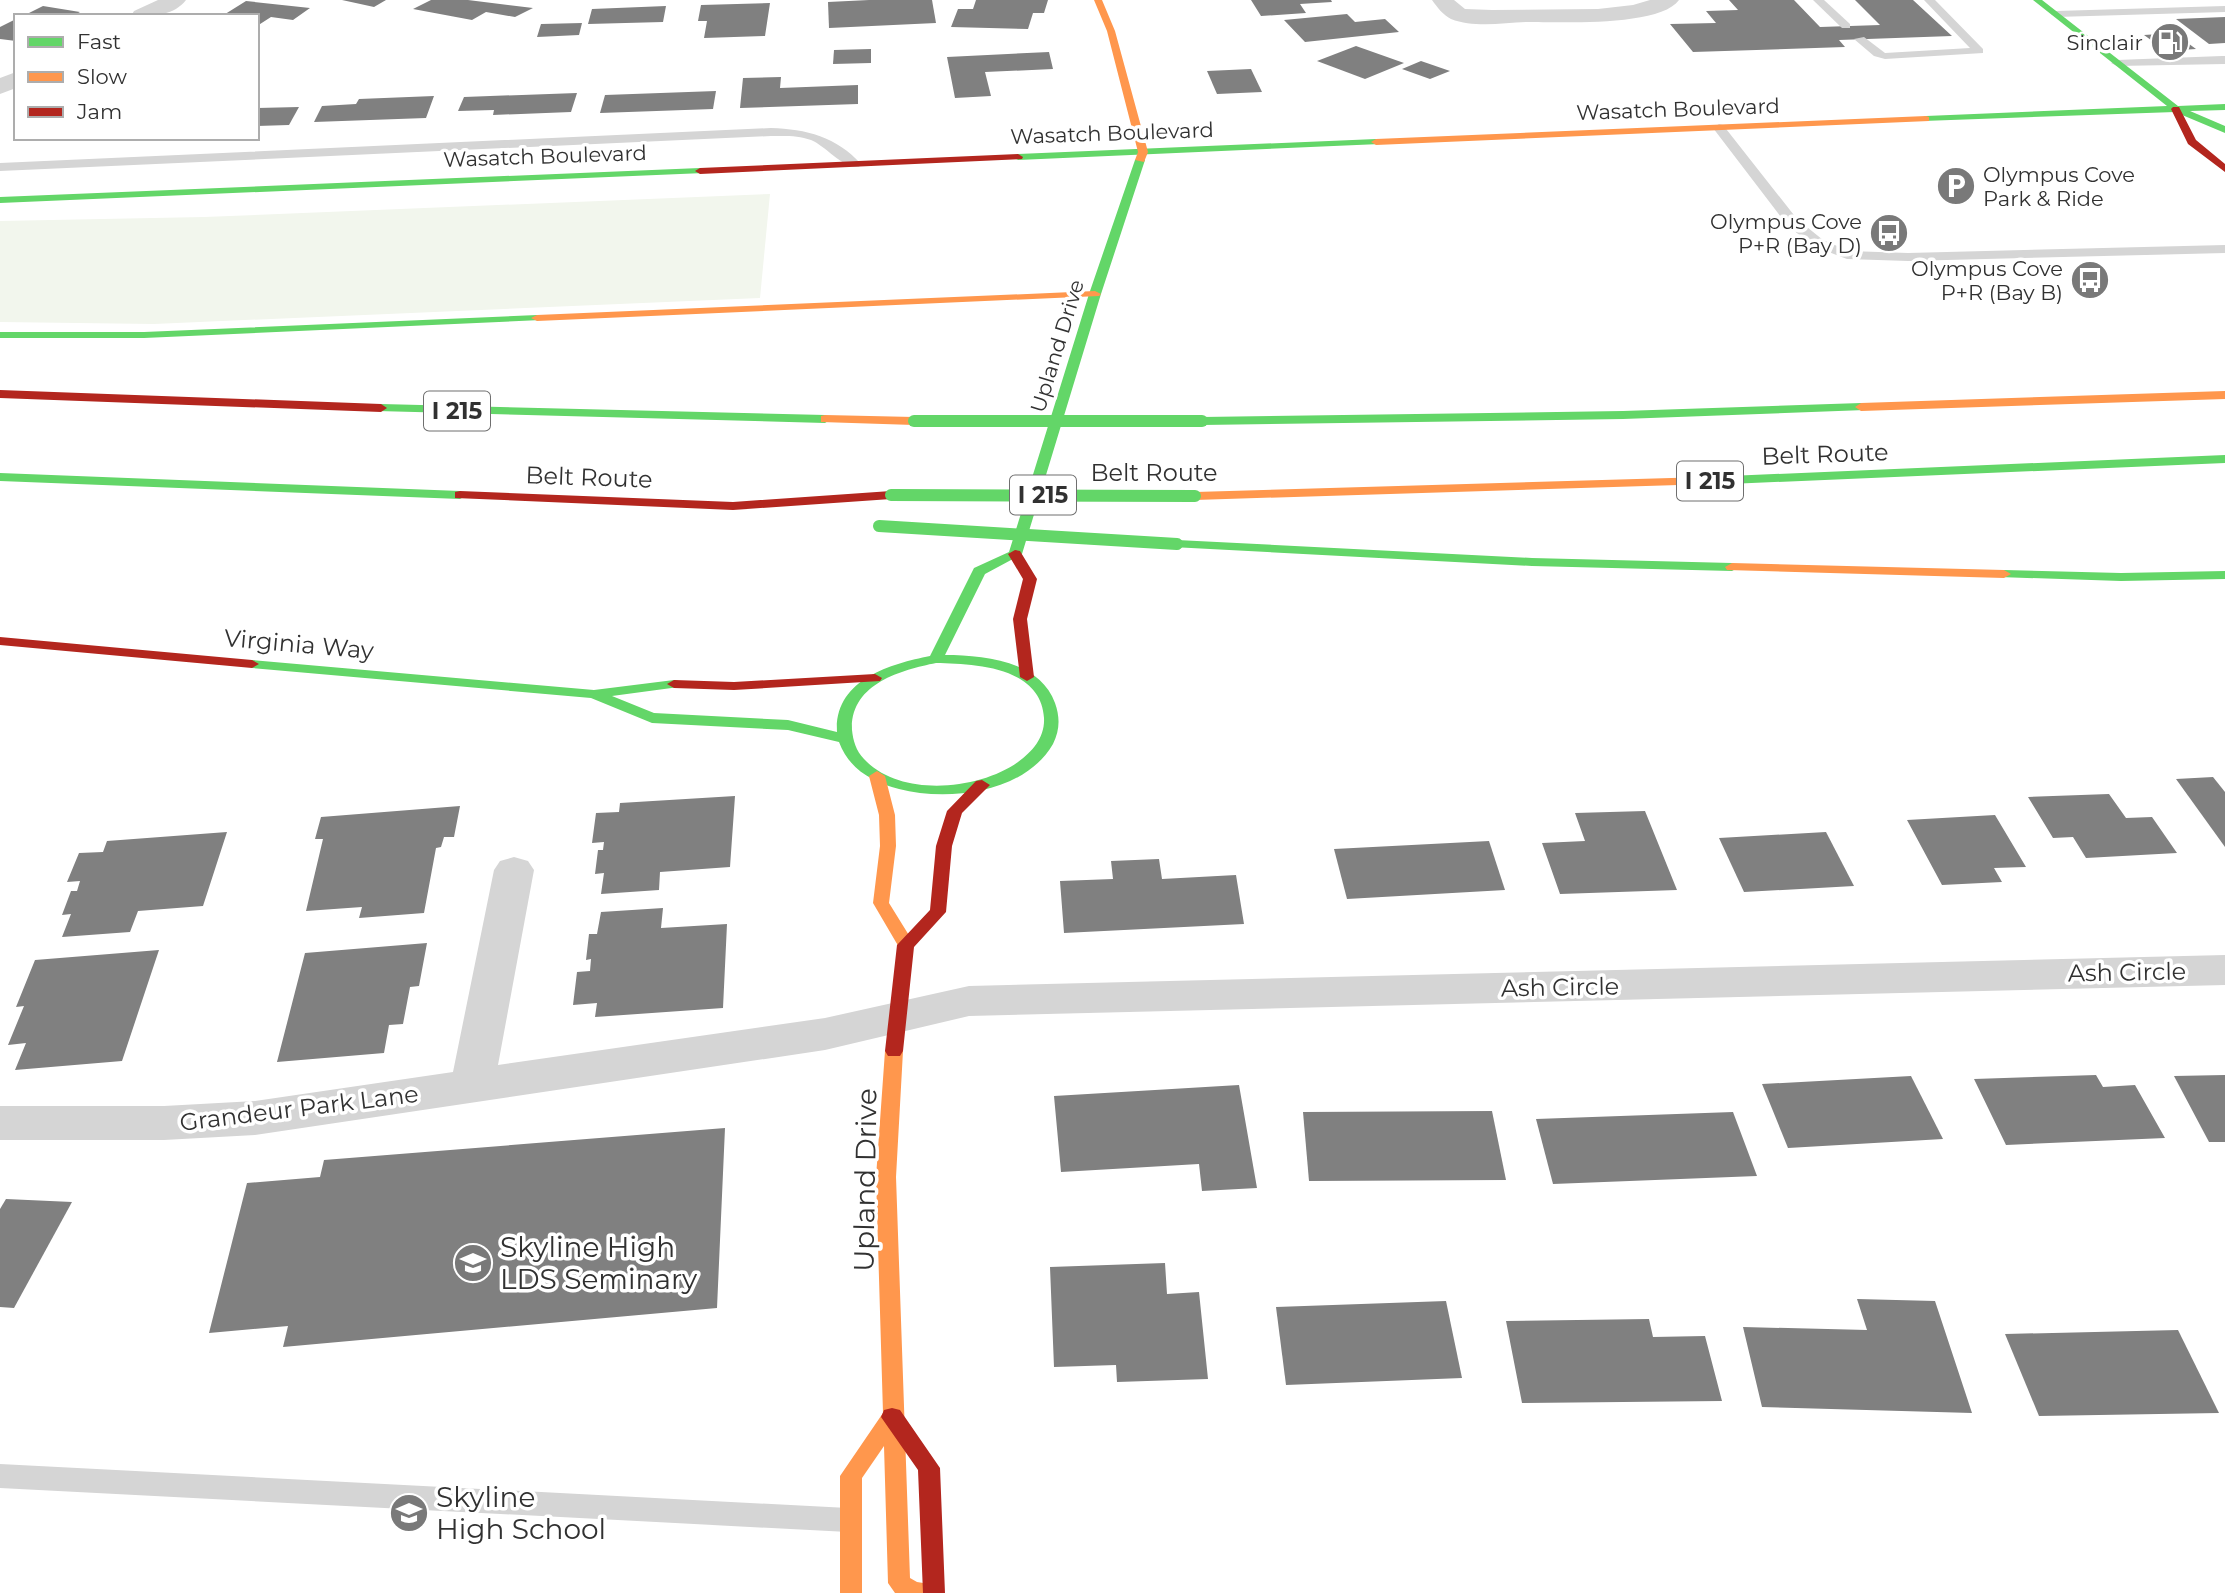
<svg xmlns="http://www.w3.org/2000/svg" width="2225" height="1593" viewBox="0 0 2225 1593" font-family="Montserrat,sans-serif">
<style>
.green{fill:#f2f6ed}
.building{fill:#808080}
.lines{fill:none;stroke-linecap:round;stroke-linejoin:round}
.lane{fill:#d5d5d5;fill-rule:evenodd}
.street{fill:#d5d5d5;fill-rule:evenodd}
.fast{fill:#63d668;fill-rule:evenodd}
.slow{fill:#ff974d;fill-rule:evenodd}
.jam{fill:#b3261e;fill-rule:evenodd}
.fast-bridge{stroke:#63d668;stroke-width:12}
.labels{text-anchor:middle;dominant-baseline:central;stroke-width:7;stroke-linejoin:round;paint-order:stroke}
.far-poi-label{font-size:21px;fill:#313131;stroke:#fff;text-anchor:end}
.far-street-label{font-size:21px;fill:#313131;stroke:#fff}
.shield{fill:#fff;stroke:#6f6f6f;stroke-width:2}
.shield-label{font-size:23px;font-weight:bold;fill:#313131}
.street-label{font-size:24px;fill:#313131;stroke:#fff}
.near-street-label{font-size:28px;fill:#313131;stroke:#fff}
.near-poi-label{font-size:28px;fill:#313131;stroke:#fff;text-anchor:start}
</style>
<rect width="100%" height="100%" fill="#fff"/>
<path class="green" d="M 770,194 L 760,298 L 154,324 L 0,322 L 0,221 L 204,217 Z"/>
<g class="building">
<path d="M 342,0 L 386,0 L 374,7 Z"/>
<path d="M 431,0 L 468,0 L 533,8 L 515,17 L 486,12 L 472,20 L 413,9 Z"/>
<path d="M 869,0 L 932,0 L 936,23 L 829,28 L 828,2 Z"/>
<path d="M 976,0 L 1048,0 L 1044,13 L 1033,13 L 1028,29 L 951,27 L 958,9 L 973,9 Z"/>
<path d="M 1251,0 L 1331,0 L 1332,2 L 1300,4 L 1306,13 L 1261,16 Z"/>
<path d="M 1729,0 L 1794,0 L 1820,27 L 1880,25 L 1855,0 L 1913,0 L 1952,36 L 1839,40 L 1845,47 L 1693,52 L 1670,24 L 1716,23 L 1706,11 L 1738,10 Z"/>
<path d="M 246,1 L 310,8 L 293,20 L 271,17 L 257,26 L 257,16 L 222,16 Z"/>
<path d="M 770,3 L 765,36 L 704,38 L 707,21 L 698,21 L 701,5 Z"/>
<path d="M 43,6 L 80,12 L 73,16 L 23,16 Z"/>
<path d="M 666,6 L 663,22 L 588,24 L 592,9 Z"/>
<path d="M 1347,14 L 1355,22 L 1385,19 L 1399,32 L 1305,42 L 1284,20 Z"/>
<path d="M 2225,17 L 2225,43 L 2209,44 L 2176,19 Z"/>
<path d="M 16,19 L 16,41 L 0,39 L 0,27 Z"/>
<path d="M 582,23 L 579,35 L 537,37 L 541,24 Z"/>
<path d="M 2174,33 L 2196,49 L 2166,51 L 2144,35 Z"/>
<path d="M 1356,46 L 1404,63 L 1365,79 L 1317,61 Z"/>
<path d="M 871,49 L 871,63 L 833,64 L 834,50 Z"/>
<path d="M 1049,52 L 1053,69 L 985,72 L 991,96 L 955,98 L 947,57 Z"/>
<path d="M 1421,61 L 1450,71 L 1430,79 L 1402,69 Z"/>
<path d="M 1251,69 L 1262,92 L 1217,94 L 1207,71 Z"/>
<path d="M 781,77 L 780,88 L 858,85 L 858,104 L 740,108 L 743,78 Z"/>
<path d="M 716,91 L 713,109 L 600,113 L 605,95 Z"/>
<path d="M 577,93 L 571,112 L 493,115 L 494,110 L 458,111 L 464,97 Z"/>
<path d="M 434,96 L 426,118 L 314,122 L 322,106 L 356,104 L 359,99 Z"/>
<path d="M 299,107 L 289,125 L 257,126 L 257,108 Z"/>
<path d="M 2213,777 L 2225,792 L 2225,847 L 2176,779 Z"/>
<path d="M 2109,794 L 2126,818 L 2152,817 L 2177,853 L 2086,858 L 2073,837 L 2053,838 L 2028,797 Z"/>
<path d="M 735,796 L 730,867 L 660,872 L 659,890 L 601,894 L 604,873 L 595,874 L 598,850 L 603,850 L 604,842 L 592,843 L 596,813 L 619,812 L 620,803 Z"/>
<path d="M 460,806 L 454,837 L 444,837 L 441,847 L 436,848 L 424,913 L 359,918 L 362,907 L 306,911 L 323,839 L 315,839 L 321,817 Z"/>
<path d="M 1645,811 L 1677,890 L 1560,894 L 1542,843 L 1585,841 L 1575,813 Z"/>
<path d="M 1995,815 L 2026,867 L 1994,868 L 2002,882 L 1942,885 L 1907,820 Z"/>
<path d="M 227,832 L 203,906 L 138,911 L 130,932 L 62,937 L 71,914 L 62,915 L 71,891 L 77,891 L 80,881 L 67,882 L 79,853 L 103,852 L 107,841 Z"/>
<path d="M 1826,832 L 1854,886 L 1744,892 L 1719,838 Z"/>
<path d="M 1489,841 L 1505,890 L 1347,899 L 1334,849 Z"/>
<path d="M 1159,859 L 1162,879 L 1236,875 L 1244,924 L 1064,933 L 1060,881 L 1113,879 L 1111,861 Z"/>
<path d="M 663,908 L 661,928 L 727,924 L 723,1008 L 595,1017 L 597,1003 L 573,1005 L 577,972 L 590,971 L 591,959 L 586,960 L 589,934 L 597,934 L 601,912 Z"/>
<path d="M 427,943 L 419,986 L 410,987 L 403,1024 L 389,1025 L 384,1053 L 277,1062 L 305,953 Z"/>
<path d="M 159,950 L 122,1061 L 15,1070 L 26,1043 L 8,1045 L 24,1006 L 16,1007 L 35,960 Z"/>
<path d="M 2096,1075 L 2103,1087 L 2135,1085 L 2165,1138 L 2006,1145 L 1974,1079 Z"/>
<path d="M 2225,1075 L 2225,1142 L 2209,1142 L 2174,1076 Z"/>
<path d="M 1911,1076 L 1943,1139 L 1788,1148 L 1762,1084 Z"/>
<path d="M 1239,1085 L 1257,1188 L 1202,1191 L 1199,1164 L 1061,1172 L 1054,1096 Z"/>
<path d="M 1492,1111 L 1506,1180 L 1309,1181 L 1303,1112 Z"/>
<path d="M 1733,1112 L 1757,1176 L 1553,1184 L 1536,1119 Z"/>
<path d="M 725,1128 L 717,1308 L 283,1347 L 288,1326 L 209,1333 L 247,1183 L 320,1177 L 324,1160 Z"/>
<path d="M 6,1199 L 72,1202 L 14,1308 L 0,1307 L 0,1209 Z"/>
<path d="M 1165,1263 L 1167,1294 L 1199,1292 L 1208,1379 L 1117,1382 L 1116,1365 L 1054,1367 L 1050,1267 Z"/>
<path d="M 1857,1299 L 1935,1301 L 1972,1413 L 1762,1407 L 1743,1327 L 1867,1330 Z"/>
<path d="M 1446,1301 L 1462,1378 L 1286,1385 L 1276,1307 Z"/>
<path d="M 1649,1319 L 1653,1337 L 1705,1336 L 1722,1401 L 1522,1403 L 1506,1321 Z"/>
<path d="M 2178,1330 L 2219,1413 L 2039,1416 L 2005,1334 Z"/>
</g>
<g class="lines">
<g class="lane">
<path d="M 1813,0 L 1824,0 L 1850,24 L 1850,28 L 1842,28 Z"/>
<path d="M 1924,0 L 1935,0 L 1983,49 L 1983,53 L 1885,59 L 1874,56 L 1854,39 L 1864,37 L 1885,53 L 1970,48 Z"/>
<path d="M 2225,6 L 2225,12 L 2056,17 L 2051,14 L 2056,11 Z"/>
<path d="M 2222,56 L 2225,56 L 2225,64 L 2117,66 L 2111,63 L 2117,60 Z"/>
<path d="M 1719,124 L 1723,125 L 1797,219 L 1823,240 L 1849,251 L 1908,253 L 2225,245 L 2225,253 L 1908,261 L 1847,259 L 1813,246 L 1787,225 L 1713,128 Z"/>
<path d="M 771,128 C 806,129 837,137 861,164 L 859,167 C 843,169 826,146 811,140 C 798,135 784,136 771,136 L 0,171 L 0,163 Z"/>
<path d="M 0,1464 L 848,1508 L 858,1511 L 862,1520 L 858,1529 L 848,1532 L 0,1488 Z"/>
</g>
<g class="street">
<path d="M 158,0 L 186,0 C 173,17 150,16 131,16 L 134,11 Z"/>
<path d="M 1432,0 L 1454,0 L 1465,9 L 1492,10 L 1598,9 L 1633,5 L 1650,0 L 1679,0 C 1660,27 1558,22 1527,22 C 1503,23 1474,28 1451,19 C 1443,15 1437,7 1432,0 Z"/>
<path d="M 16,72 L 16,88 L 0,94 L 0,78 Z"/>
<path d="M 514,857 L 528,861 L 534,870 L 498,1065 L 825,1018 L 969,986 L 2225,955 L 2225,985 L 969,1016 L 825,1050 L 255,1135 L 164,1140 L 0,1140 L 0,1106 L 164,1106 L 255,1101 L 453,1072 L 494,870 L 500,861 Z"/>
</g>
<g class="fast">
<path d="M 2033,0 L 2042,0 L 2178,106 L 2225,104 L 2225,110 L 2190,111 L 2225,126 L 2225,133 L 2175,112 L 1923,121 L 1923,117 L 1926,116 L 2167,106 Z"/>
<path d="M 1376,139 L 1381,142 L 1380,144 L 1018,160 L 1013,157 L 1018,154 Z"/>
<path d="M 1140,157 L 1145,160 L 1101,294 L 1022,554 L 985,574 L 945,655 C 984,655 1040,661 1055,703 C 1060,717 1060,730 1053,744 C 1025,793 948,802 899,789 C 872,782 849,769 839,742 L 788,730 L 652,723 L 591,698 L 252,668 L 245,664 L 252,660 L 594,690 L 674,680 L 679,681 L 681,684 L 679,687 L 612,696 L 654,713 L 788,720 L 837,732 C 834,680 890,664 930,656 L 974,568 L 1009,552 L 1089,294 L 1135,160 ZM 936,663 C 974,664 1041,666 1044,718 C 1045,737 1033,751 1018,762 C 979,790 900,798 864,759 C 856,751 853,740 852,730 C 850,684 901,670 936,663 Z"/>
<path d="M 700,168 L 704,169 L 704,173 L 0,203 L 0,197 Z"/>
<path d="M 537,315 L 543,318 L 541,320 L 144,338 L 0,338 L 0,332 L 144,332 Z"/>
<path d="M 1861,403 L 1865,404 L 1865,410 L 1623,419 L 1202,425 L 1196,421 L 1202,417 L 1623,411 Z"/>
<path d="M 381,404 L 825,415 L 831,419 L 825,423 L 377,411 L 377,405 Z"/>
<path d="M 2225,455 L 2225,463 L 1706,485 L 1700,481 L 1706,477 Z"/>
<path d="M 0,473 L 460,491 L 467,495 L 460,499 L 0,481 Z"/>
<path d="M 1177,540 L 1532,558 L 1732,563 L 1739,567 L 1732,571 L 1532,566 L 1172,547 L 1170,544 Z"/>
<path d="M 2004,570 L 2121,573 L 2225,571 L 2225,579 L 2121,581 L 1999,577 L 1997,574 Z"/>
</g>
<g class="slow">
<path d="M 1094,0 L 1102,0 L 1115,31 L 1148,152 L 1144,162 L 1135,160 L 1138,152 L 1107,31 Z"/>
<path d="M 1926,116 L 1929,117 L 1929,121 L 1376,145 L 1371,142 L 1376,139 Z"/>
<path d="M 1095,291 L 1101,294 L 1099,296 L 537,321 L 531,318 L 537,315 Z"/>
<path d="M 2225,391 L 2225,399 L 1861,411 L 1855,407 L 1861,403 Z"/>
<path d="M 825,415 L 914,417 L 920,421 L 914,425 L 821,422 L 821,416 Z"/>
<path d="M 1706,477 L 1712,481 L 1711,484 L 1195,500 L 1188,496 L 1195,492 Z"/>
<path d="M 1732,563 L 2004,570 L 2011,574 L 2004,578 L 1727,570 L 1725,567 Z"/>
<path d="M 877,771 L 885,776 L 895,815 L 896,846 L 889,903 L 915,945 L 912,949 L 900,949 L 873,903 L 880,846 L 879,815 L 869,776 Z"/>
<path d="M 894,1044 L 900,1046 L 903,1051 L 896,1177 L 910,1578 L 917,1582 L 936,1585 L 939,1593 L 895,1593 L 888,1583 L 884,1446 L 862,1478 L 862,1593 L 840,1593 L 840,1476 L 883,1413 L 876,1177 L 885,1051 L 888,1046 Z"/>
</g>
<g class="jam">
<path d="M 2173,107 L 2179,107 L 2196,140 L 2225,164 L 2225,172 L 2188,144 L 2171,109 Z"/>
<path d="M 1018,154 L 1023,157 L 1022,159 L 700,174 L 695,171 L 700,168 Z"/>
<path d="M 0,390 L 381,404 L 387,408 L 381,412 L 0,398 Z"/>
<path d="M 460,491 L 733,502 L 891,491 L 898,495 L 891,499 L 733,510 L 455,498 L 455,492 Z"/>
<path d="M 1015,550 L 1020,551 L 1037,579 L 1027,619 L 1034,677 L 1027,681 L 1020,677 L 1013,619 L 1023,579 L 1008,554 Z"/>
<path d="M 0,637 L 252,660 L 259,664 L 252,668 L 0,645 Z"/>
<path d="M 875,674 L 882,678 L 880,681 L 734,690 L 674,688 L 667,684 L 674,680 L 734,682 Z"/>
<path d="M 982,780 L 990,785 L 962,813 L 952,846 L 946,912 L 914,947 L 903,1051 L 900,1056 L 888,1056 L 885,1051 L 897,945 L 930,910 L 936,846 L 947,811 L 976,781 Z"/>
<path d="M 892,1408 L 900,1410 L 940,1468 L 945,1593 L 923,1593 L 918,1470 L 881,1417 L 884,1410 Z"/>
</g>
<g class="fast-bridge">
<path d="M 914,421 L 1202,421"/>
<path d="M 891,495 L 1195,496"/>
<path d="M 879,526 L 1177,544"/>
</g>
</g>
<defs>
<g id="fuel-disc" transform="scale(2.0125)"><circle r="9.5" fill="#797979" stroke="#fff"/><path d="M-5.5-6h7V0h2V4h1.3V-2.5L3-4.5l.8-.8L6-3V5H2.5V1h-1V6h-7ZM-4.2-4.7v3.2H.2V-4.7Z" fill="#fff"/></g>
<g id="parking-disc" transform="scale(2.0125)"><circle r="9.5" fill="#797979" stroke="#fff"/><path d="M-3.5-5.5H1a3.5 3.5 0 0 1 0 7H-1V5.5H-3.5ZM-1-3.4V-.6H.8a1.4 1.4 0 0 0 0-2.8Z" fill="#fff"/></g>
<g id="bus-disc" transform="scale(2.0125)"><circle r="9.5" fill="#797979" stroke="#fff"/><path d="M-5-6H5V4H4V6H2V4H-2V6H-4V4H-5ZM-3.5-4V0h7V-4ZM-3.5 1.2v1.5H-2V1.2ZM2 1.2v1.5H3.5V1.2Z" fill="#fff"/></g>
<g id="school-disc" transform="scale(2.0125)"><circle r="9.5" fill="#797979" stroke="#fff"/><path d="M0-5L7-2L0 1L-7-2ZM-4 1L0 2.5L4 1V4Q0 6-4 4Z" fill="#fff"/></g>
</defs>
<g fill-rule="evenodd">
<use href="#fuel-disc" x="2170" y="42"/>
<use href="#parking-disc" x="1956" y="186"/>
<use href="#bus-disc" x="1889" y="233"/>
<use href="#bus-disc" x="2090" y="280"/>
<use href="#school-disc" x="473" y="1263"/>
<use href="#school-disc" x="409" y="1513"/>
</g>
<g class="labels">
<g class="far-poi-label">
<text x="2143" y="42">Sinclair</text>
<text x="1983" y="174" text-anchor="start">Olympus Cove<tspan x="1983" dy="24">Park &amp; Ride</tspan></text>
<text x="1862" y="221">Olympus Cove<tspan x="1862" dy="24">P+R (Bay D)</tspan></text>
<text x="2063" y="268">Olympus Cove<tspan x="2063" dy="24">P+R (Bay B)</tspan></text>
</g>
<g class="far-street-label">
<text transform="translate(1678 109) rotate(-2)">Wasatch Boulevard</text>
<text transform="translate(1112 133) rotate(-2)">Wasatch Boulevard</text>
<text transform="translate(545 156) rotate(-2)">Wasatch Boulevard</text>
<text transform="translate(1057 346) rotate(-73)">Upland Drive</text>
</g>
<g class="shield">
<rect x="424" y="391.5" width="66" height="39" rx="5"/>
<rect x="1677" y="461.5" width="66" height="39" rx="5"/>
<rect x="1010" y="475.5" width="66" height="39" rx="5"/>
</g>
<g class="shield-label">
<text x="457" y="411">I 215</text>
<text x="1710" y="481">I 215</text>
<text x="1043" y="495">I 215</text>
</g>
<g class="street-label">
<text transform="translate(1825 454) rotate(-2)">Belt Route</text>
<text x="1154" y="472">Belt Route</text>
<text transform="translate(589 477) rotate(2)">Belt Route</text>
<text transform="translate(299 644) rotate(5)">Virginia Way</text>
<text transform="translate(2127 972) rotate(-1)">Ash Circle</text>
<text transform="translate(1560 987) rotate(-1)">Ash Circle</text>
<text transform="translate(299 1108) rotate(-7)">Grandeur Park Lane</text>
</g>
<g class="near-street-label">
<text transform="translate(865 1180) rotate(-89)">Upland Drive</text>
</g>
<g class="near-poi-label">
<text x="500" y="1247">Skyline High<tspan x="500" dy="32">LDS Seminary</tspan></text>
<text x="436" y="1497">Skyline<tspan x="436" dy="32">High School</tspan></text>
</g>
</g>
<rect x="14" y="14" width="245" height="126" fill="#ffffff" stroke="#adadad" stroke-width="2"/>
<rect x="28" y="37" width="35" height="10" fill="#63d668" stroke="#adadad" stroke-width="2"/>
<text x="77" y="49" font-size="21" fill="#313131">Fast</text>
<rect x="28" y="72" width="35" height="10" fill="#ff974d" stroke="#adadad" stroke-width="2"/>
<text x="77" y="84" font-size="21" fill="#313131">Slow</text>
<rect x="28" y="107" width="35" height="10" fill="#b3261e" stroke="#adadad" stroke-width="2"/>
<text x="77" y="119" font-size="21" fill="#313131">Jam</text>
</svg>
